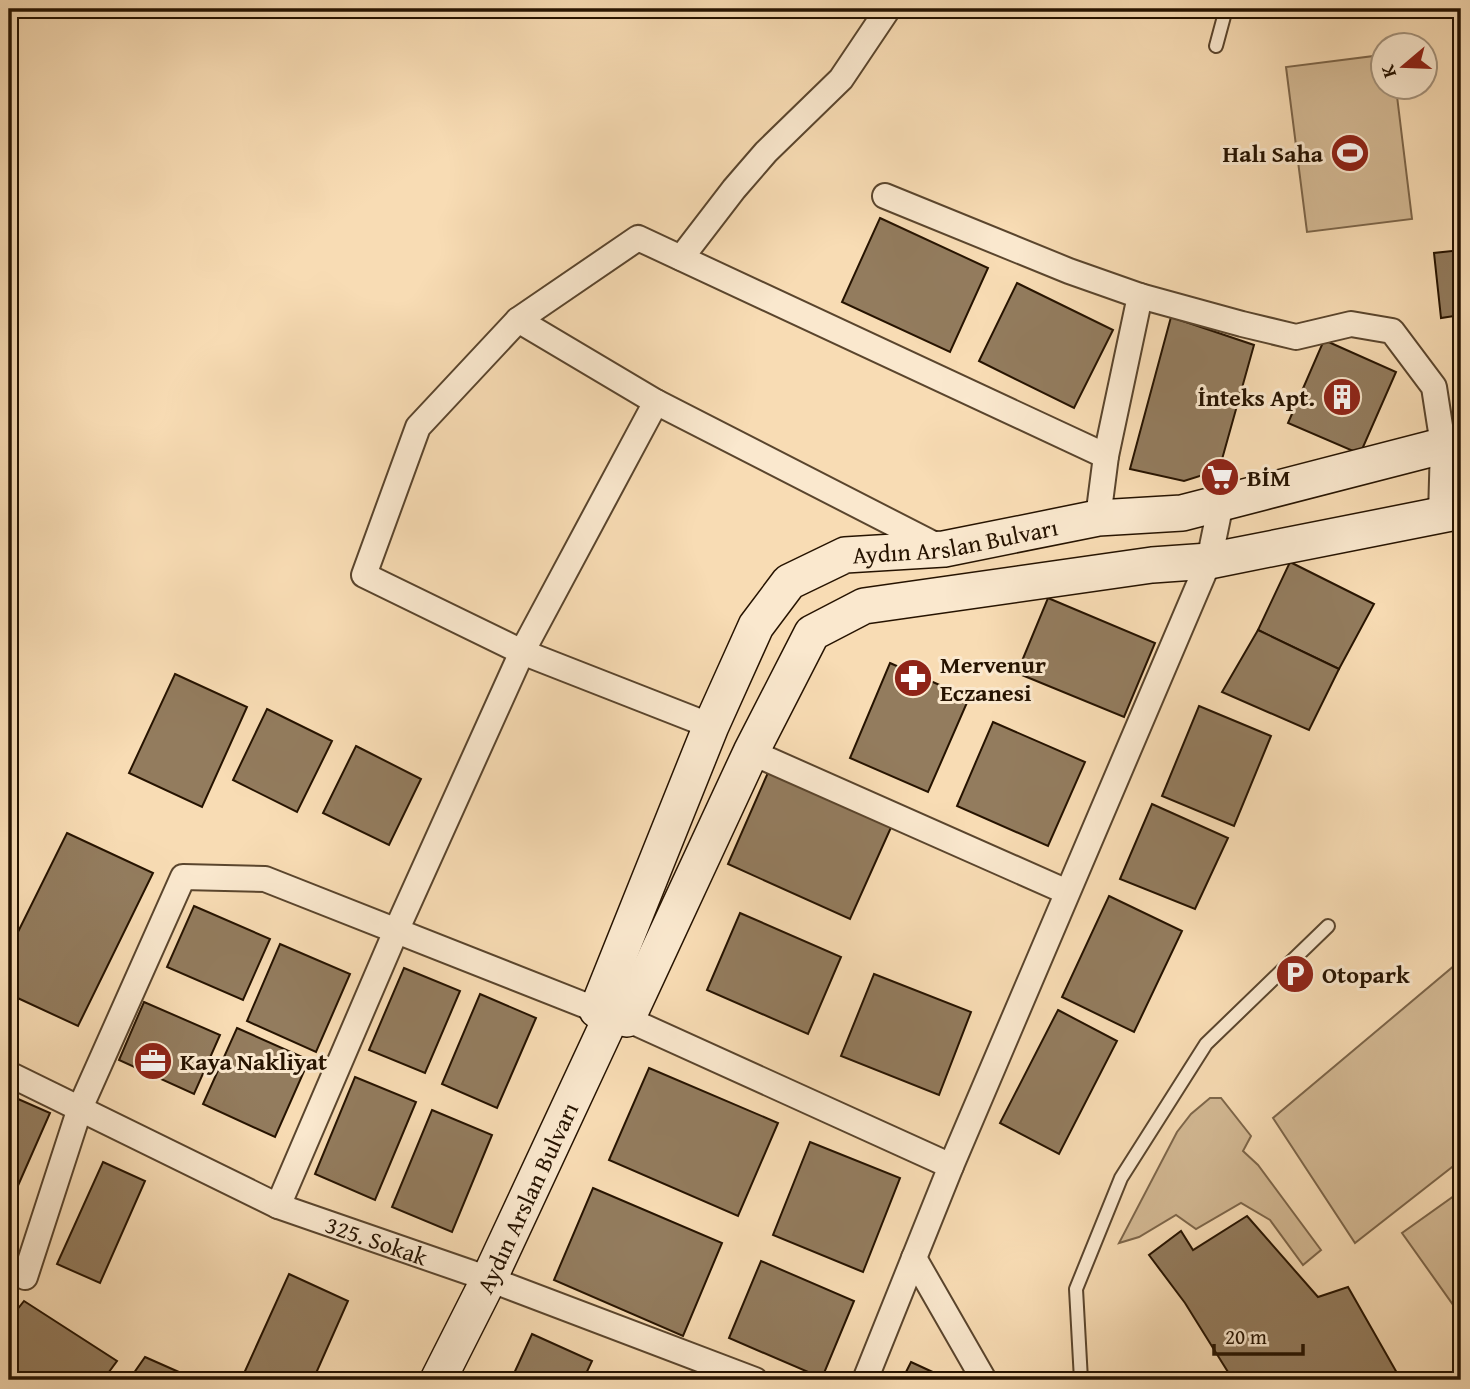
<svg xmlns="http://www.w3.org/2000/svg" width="1470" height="1389" viewBox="0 0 1470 1389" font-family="'Gentium Book Plus',serif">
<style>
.green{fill:#d4ba95;stroke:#7d664a;stroke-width:2}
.building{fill:#937c5e;stroke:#261300;stroke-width:2}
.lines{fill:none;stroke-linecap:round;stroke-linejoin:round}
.lane-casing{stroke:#5a452d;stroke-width:16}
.street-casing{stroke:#5a452d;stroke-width:28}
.secondary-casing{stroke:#261300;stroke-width:38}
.lane{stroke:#fae8ce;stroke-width:12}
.street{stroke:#fae8ce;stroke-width:24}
.secondary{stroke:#fae8ce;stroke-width:35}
.labels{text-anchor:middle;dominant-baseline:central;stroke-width:6;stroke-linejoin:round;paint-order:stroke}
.poi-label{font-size:24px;font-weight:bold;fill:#261300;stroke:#fae8ce;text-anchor:start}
.street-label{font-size:24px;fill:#261300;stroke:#fae8ce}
</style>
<rect width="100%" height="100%" fill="#f8dcb4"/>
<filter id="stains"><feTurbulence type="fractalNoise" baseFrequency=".00286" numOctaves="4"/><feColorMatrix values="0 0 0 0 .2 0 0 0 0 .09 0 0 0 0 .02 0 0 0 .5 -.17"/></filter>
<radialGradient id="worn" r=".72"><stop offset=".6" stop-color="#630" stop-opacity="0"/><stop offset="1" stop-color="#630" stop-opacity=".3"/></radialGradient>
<g class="green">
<path d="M 1382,55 L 1382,88 L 1396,88 L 1412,219 L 1307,232 L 1286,67 Z"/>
<path d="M 1461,960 L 1461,1160 L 1355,1243 L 1273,1118 Z"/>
<path d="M 1210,1098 L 1221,1098 L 1251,1136 L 1243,1151 L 1258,1165 L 1321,1250 L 1303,1265 L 1270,1220 L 1241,1203 L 1196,1229 L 1176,1215 L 1139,1237 L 1119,1243 L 1177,1132 L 1191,1114 Z"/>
<path d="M 1461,1191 L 1461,1316 L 1402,1233 Z"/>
</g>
<g class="building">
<path d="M 880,218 L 988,268 L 950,352 L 842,302 Z"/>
<path d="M 1461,250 L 1461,315 L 1441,318 L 1434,253 Z"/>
<path d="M 1017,283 L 1113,330 L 1074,408 L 979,361 Z"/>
<path d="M 1171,317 L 1254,345 L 1219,470 L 1184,481 L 1130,469 Z"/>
<path d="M 1324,340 L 1396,372 L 1360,454 L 1288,423 Z"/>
<path d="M 1290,562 L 1374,604 L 1339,669 L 1258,630 Z"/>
<path d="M 1048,598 L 1155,643 L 1124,717 L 1017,673 Z"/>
<path d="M 1258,630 L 1339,669 L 1309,730 L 1222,692 Z"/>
<path d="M 890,663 L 969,698 L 928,792 L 850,758 Z"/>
<path d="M 175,674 L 247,707 L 202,807 L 129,773 Z"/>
<path d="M 1199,706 L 1271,736 L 1234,826 L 1162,796 Z"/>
<path d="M 267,709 L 332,741 L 297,812 L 233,780 Z"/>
<path d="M 993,722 L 1085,762 L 1048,846 L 957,806 Z"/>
<path d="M 356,746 L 421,779 L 389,845 L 323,813 Z"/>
<path d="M 770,768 L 893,823 L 850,919 L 728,864 Z"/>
<path d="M 1152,804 L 1228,838 L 1195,909 L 1120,879 Z"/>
<path d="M 67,833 L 153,873 L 78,1026 L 9,994 L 9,950 Z"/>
<path d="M 1109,896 L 1182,931 L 1134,1032 L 1062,997 Z"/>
<path d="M 194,906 L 270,939 L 243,1000 L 167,967 Z"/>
<path d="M 740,913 L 841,957 L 808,1034 L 707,990 Z"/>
<path d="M 280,944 L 350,974 L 316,1052 L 247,1021 Z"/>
<path d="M 404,968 L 460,991 L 425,1073 L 369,1050 Z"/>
<path d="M 874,974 L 971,1012 L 939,1095 L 841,1056 Z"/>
<path d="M 480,994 L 536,1018 L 497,1108 L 442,1084 Z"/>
<path d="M 144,1002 L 220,1035 L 194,1094 L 119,1060 Z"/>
<path d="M 1058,1010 L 1117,1041 L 1059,1154 L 1000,1123 Z"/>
<path d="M 237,1028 L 309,1060 L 275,1137 L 203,1104 Z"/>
<path d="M 649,1068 L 778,1123 L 738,1216 L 609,1160 Z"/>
<path d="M 355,1077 L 416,1102 L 375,1200 L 315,1174 Z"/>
<path d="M 9,1095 L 50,1113 L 9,1206 Z"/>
<path d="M 432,1110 L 492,1135 L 452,1232 L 392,1207 Z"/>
<path d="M 810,1142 L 900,1178 L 863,1272 L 773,1235 Z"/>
<path d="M 103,1162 L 145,1181 L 100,1283 L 57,1264 Z"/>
<path d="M 593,1188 L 722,1243 L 683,1336 L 554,1280 Z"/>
<path d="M 1247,1216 L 1318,1297 L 1348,1287 L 1401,1380 L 1233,1380 L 1185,1303 L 1149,1255 L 1181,1231 L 1193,1250 Z"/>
<path d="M 761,1261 L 854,1301 L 822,1378 L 729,1338 Z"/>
<path d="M 289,1274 L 348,1301 L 313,1380 L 241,1380 Z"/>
<path d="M 24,1301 L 117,1361 L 103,1380 L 9,1380 L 9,1320 Z"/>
<path d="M 532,1334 L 592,1361 L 583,1380 L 511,1380 Z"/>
<path d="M 145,1357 L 197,1380 L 129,1380 Z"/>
<path d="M 911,1362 L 950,1380 L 902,1380 Z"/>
</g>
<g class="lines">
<g class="lane-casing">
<g id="lane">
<path d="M 1216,46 L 1226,9"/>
<path d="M 1081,1380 L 1076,1289 L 1121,1178 L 1206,1044 L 1328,926"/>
</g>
</g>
<g class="street-casing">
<g id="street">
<path d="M 885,196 L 1069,271 L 1140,296 L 1242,324 L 1296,337 L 1351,324 L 1392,331 L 1434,387 L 1443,445 L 1441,515"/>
<path d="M 681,258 L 734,189 L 766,152 L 841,79 L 888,9"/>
<path d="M 518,320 L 656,402 L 941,548"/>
<path d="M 1098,518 L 1106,456 L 1140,296"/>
<path d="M 711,726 L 522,652 L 364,575 L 418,427 L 518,320 L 638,238 L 1106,456"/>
<path d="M 751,752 L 1067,892"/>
<path id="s1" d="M 9,1074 L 278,1206 L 489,1279 L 755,1380"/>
<path d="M 278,1206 L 396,931 L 522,652 L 656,402"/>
<path d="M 914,1258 L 984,1380"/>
<path d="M 25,1277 L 80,1108 L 183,877 L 265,879 L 597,1010 L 627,1019 L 951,1166"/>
<path d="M 865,1380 L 951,1166 L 1209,561 L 1221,503"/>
</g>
</g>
<g class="secondary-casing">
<g id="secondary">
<path id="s2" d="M 597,1010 L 711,726 L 756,626 L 789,582 L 845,555 L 944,549 L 1098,518 L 1182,513 L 1461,441"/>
<path d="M 627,1019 L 751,752 L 812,633 L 864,606 L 1152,565 L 1209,561 L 1461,511"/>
<path id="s3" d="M 438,1380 L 489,1279 L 612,1015"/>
</g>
</g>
<use href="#lane" class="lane"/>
<use href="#street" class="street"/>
<use href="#secondary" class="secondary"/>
</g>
<defs>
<g id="stadium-disc" transform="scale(2.0125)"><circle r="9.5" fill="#8f2418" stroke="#fae8ce"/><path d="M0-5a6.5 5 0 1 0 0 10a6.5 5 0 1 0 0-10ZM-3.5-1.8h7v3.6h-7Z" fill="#fff"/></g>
<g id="building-disc" transform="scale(2.0125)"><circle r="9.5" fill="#8f2418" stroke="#fae8ce"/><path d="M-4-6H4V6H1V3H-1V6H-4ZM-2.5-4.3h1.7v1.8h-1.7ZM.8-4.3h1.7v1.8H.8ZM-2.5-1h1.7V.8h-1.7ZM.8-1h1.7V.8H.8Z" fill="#fff"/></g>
<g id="supermarket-disc" transform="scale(2.0125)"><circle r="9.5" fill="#8f2418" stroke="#fae8ce"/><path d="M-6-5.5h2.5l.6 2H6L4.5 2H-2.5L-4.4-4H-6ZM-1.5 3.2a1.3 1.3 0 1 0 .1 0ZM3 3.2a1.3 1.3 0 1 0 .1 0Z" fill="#fff"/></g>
<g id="pharmacy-disc" transform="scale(2.0125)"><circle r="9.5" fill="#8f2418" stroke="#fae8ce"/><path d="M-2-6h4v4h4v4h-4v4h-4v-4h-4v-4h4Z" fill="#fff"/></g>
<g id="parking-disc" transform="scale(2.0125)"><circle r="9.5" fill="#8f2418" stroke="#fae8ce"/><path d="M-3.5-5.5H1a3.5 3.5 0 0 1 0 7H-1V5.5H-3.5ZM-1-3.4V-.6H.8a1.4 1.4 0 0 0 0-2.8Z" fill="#fff"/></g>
<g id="office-disc" transform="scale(2.0125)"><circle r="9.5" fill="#8f2418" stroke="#fae8ce"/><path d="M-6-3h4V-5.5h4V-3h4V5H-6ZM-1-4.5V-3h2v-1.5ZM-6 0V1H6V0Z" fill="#fff"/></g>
</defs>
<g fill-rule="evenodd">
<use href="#stadium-disc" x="1350" y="153"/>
<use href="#building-disc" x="1342" y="397"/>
<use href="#supermarket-disc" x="1220" y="477"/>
<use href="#pharmacy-disc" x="913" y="678"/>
<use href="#parking-disc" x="1295" y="974"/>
<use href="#office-disc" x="153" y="1061"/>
</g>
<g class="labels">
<g class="poi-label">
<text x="1323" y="153" text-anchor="end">Halı Saha</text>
<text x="1315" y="397" text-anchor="end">İnteks Apt.</text>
<text x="1247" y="477">BİM</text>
<text x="940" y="664">Mervenur<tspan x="940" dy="28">Eczanesi</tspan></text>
<text x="1322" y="974">Otopark</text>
<text x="180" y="1061">Kaya Nakliyat</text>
</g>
<g class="street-label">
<text stroke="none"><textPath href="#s2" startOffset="644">Aydın Arslan Bulvarı</textPath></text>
<text stroke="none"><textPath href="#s3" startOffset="203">Aydın Arslan Bulvarı</textPath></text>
<text stroke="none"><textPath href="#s1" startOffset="404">325. Sokak</textPath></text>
</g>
</g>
<rect width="1470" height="1389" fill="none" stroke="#f8dcb4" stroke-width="35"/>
<rect x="10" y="10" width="1449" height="1368" fill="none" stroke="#261300" stroke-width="3.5"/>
<rect x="18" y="18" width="1435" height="1354" fill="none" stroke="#261300" stroke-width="2"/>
<g transform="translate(1404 66) rotate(251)"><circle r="33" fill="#fae8ce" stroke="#a5937c" stroke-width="2"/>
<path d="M0-5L12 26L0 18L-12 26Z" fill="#8f2418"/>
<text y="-10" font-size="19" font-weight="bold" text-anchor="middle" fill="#261300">K</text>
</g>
<path d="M1214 1344v10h89v-10" fill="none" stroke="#261300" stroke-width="3.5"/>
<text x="1225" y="1344" font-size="21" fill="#261300" stroke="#fae8ce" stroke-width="5" paint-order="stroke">20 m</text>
<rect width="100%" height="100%" filter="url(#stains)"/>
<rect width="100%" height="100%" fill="url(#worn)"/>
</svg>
